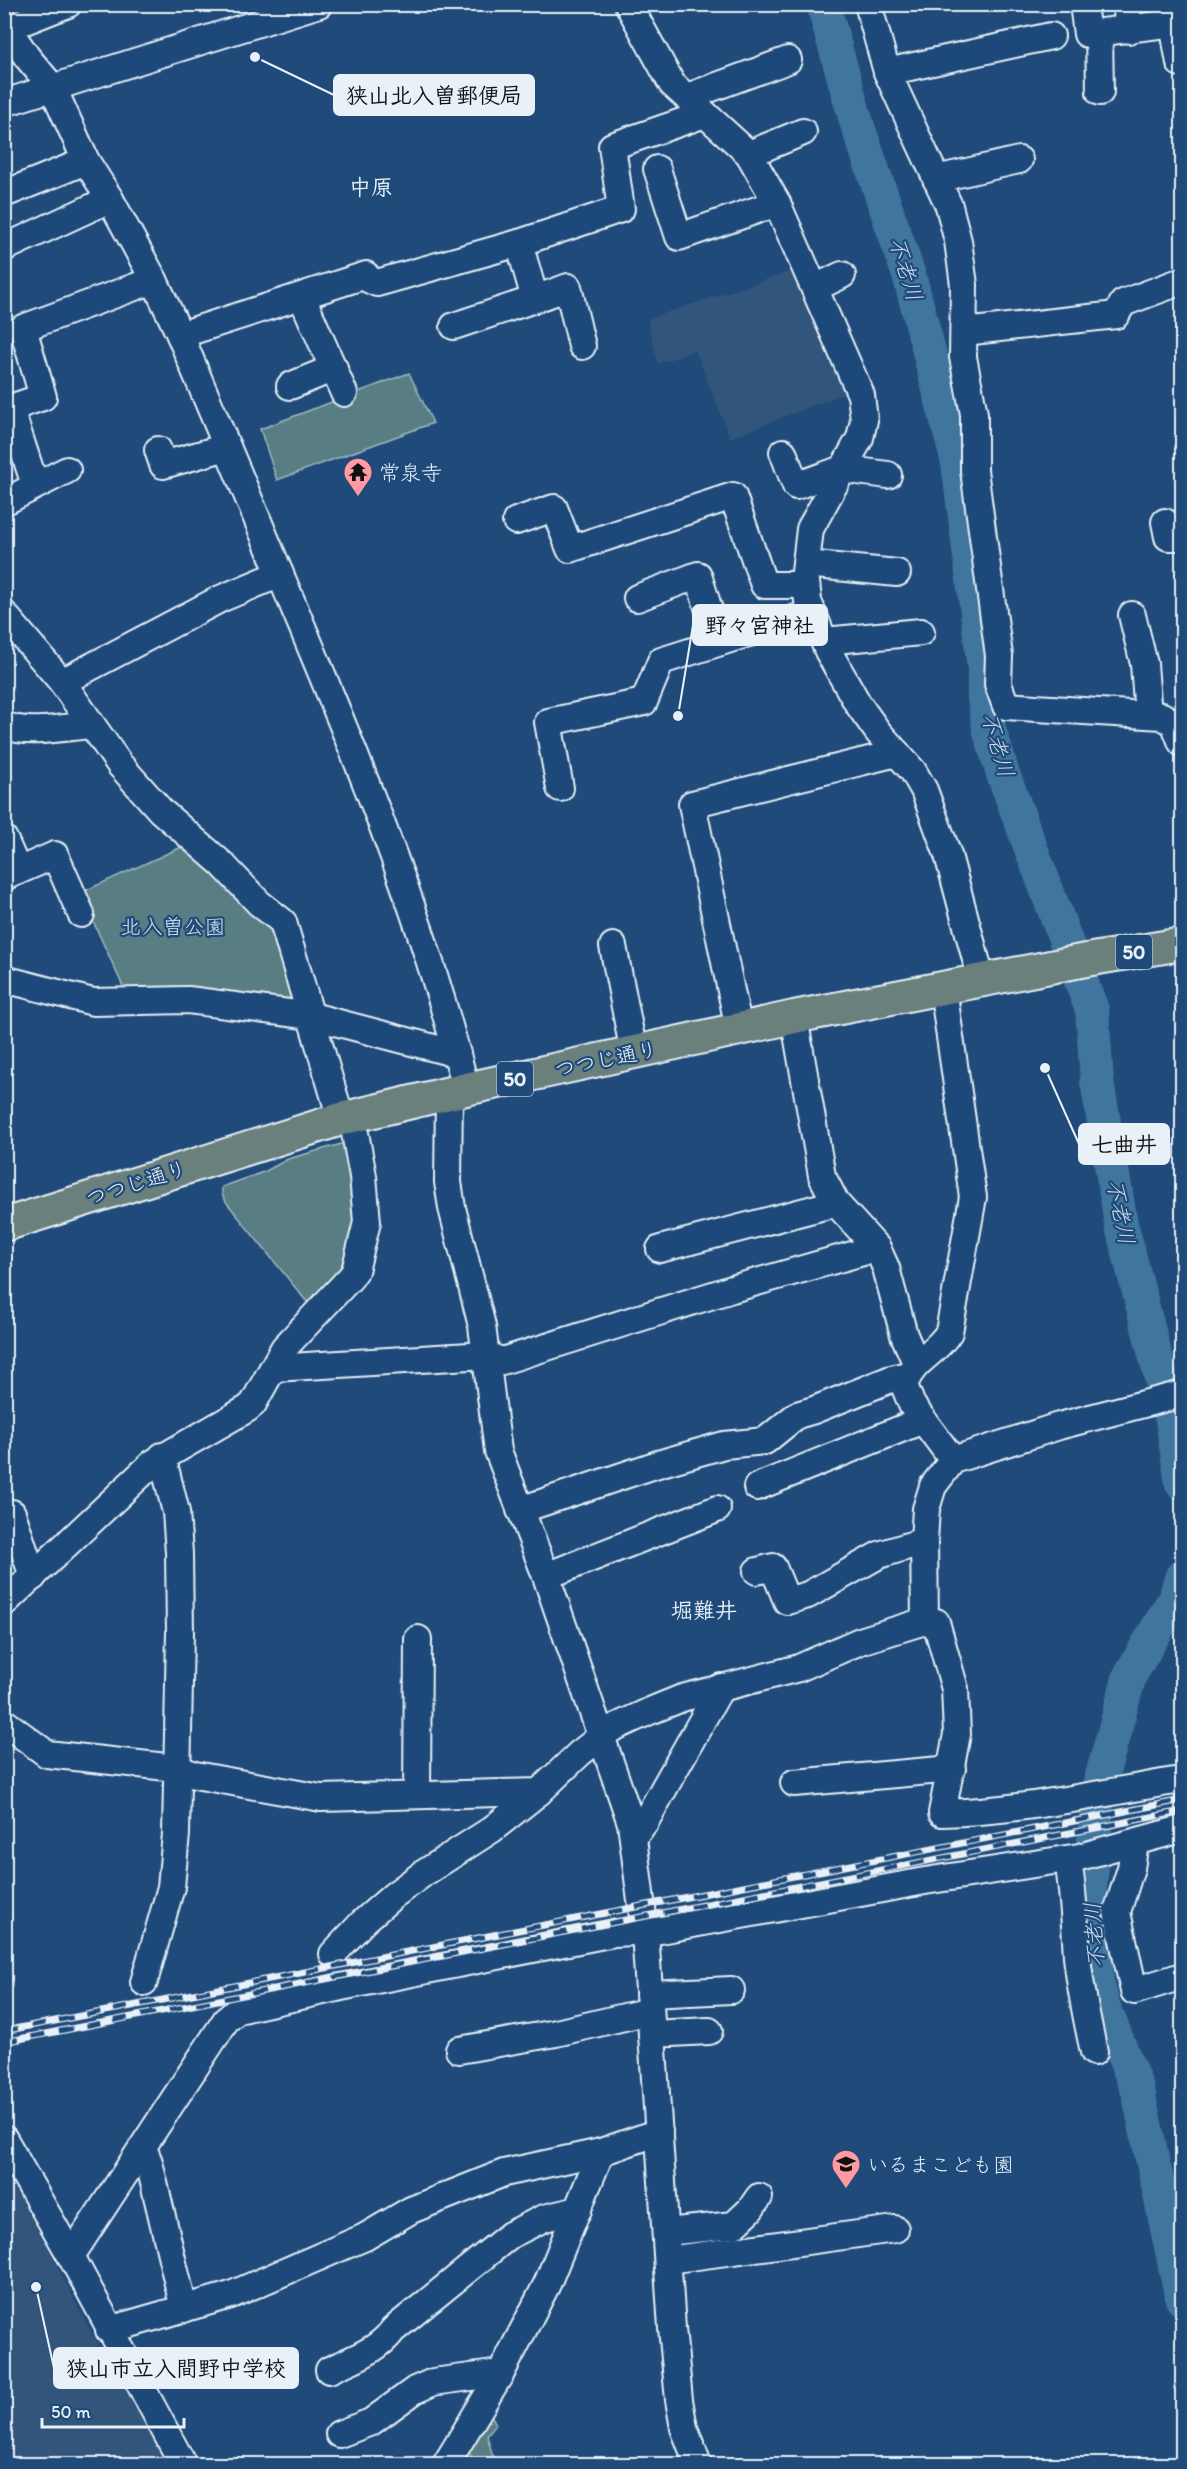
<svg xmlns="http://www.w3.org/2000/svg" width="1187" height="2469" viewBox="0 0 1187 2469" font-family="Itim,'Klee One',sans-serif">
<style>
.built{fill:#33547c}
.green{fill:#597e83;stroke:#a0b8be;stroke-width:1.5}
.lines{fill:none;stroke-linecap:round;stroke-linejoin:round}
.river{stroke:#41759e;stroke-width:34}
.minor-casing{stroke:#e8f1f8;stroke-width:30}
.major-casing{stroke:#e8f1f8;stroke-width:36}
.minor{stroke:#1f4a7a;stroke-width:26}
.major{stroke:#6a807c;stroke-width:32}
.rail-casing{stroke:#e8f1f8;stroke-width:7}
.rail{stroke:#1f4a7a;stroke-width:4.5;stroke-dasharray:14;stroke-linecap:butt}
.labels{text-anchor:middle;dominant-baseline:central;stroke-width:4.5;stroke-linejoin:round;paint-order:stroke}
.shield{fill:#1f4a7a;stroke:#acbfd2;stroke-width:1.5}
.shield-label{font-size:20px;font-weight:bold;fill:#e8f1f8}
.poi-label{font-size:21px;fill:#e8f1f8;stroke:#1f4a7a;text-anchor:start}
.park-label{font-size:21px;fill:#d3e0e6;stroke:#1f4a7a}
.street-label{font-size:21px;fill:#e8f1f8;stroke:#1f4a7a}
.neighbourhood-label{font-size:22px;font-weight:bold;fill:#e8f1f8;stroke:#1f4a7a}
.water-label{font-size:22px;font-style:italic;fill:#cfdeea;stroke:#1f4a7a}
.leader{fill:none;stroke:#e8f1f8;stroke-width:2}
.callout-dot{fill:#e8f1f8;stroke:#1f4a7a;stroke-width:2}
.callout{fill:#e8f1f8;stroke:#e8f1f8;stroke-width:2}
.callout-label{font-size:22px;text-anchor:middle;font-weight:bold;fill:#111}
</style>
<rect width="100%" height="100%" fill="#1f4a7a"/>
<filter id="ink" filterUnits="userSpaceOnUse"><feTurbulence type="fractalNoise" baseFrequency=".0167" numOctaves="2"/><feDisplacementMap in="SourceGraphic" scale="12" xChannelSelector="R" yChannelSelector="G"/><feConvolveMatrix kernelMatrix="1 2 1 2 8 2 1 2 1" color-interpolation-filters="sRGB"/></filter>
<g filter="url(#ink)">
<g class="built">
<path d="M 798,269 L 853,390 L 730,438 L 695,350 L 658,364 L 647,319 Z"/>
<path d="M 4,2171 L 48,2248 L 87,2325 L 168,2462 L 166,2464 L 5,2464 Z"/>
</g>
<g class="green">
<path d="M 409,373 L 433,423 L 277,480 L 260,429 Z"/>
<path d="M 186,845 L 272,921 L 296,998 L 290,1004 L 127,995 L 80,893 Z"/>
<path d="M 352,1141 L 358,1182 L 354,1261 L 311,1307 L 227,1203 L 222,1194 L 222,1187 L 266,1171 L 288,1159 Z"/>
<path d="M 486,2414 L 493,2418 L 496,2425 L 487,2436 L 495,2464 L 476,2464 L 465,2446 Z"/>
</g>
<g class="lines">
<g class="river">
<path d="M 823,4 L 857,124 L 910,278 L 958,463 L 984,667 L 984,698 L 989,729 L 1003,774 L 1092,1010 L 1097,1081 L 1121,1223 L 1172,1420 L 1182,1483"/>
<path d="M 1182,1576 L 1175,1598 L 1130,1675 L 1098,1790 L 1090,1890 L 1097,1982 L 1103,2005 L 1138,2091 L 1182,2299"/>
</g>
<g class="minor-casing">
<g id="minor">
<path d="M 628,4 L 672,84 L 749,154 L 777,203 L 861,395 L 864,420 L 860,438 L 810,529 L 805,572 L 808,601 L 828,651 L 858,704 L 878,732 L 913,771 L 924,790 L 948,855 L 982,982"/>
<path d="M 868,4 L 887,72 L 949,206 L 958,241 L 964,285 L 963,357 L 974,414 L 974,470 L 999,656 L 998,684 L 1006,706 L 1162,716 L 1174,723 L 1182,743"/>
<path d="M 1083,4 L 1087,34 L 1182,22"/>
<path d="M 1126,4 L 1129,30"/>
<path d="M 4,23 L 27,57 L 53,88 L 86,161 L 110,199 L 154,280 L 180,335 C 214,415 247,494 280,574 C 351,742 422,911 466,1089"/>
<path d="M 1173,24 L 1180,63"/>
<path d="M 7,28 L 68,4"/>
<path d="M 1099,33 L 1100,92"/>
<path d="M 887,72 L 1051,36"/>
<path d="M 687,97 L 788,60"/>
<path d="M 4,103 L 319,4"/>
<path d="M 749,154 L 803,132"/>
<path d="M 657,169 L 679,237 L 777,203"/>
<path d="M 936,179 L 1019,160"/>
<path d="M 4,194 L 86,161"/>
<path d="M 4,248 L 110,199"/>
<path d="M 815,288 L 842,275"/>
<path d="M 302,297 L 344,393"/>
<path d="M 535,299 L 568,287 L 582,346"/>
<path d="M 454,326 L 535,299 L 519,243"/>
<path d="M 964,332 L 1116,315 L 1123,303 L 1182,281"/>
<path d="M 180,335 L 366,275 L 368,279 L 377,283 L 519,243 L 621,209 L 612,146 L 705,114"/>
<path d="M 290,386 L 334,368"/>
<path d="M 10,408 L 35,485"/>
<path d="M 4,410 L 43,397 L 23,328 L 154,280"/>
<path d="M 158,450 L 163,465 L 227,447"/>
<path d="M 783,452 L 796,486 L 842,469 L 888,475"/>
<path d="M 4,502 L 67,470"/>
<path d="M 516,521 L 554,508 L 570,549 L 733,496 L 764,585 L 806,585"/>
<path d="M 1165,522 L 1168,537 L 1182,537"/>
<path d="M 806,564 L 897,573"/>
<path d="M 637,598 L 698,575 L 719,642"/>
<path d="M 4,614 L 62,682 L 120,765 L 161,811 L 222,864 L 259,903 L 283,922 L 341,1119"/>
<path d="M 1132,615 L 1144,664 L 1148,715"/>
<path d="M 824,641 L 921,632"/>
<path d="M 62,682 L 220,599 L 280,574"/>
<path d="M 4,725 C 29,736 65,727 91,725"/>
<path d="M 560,788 L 548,722 L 644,702 L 661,661 L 812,613"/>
<path d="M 4,839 L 18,871"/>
<path d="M 4,877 L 55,855 L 81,914"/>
<path d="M 613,946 L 634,1053"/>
<path d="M 4,979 L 93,1002 L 188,1000 L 312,1016 L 457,1054"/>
<path d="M 943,988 L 973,1197 L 949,1332 C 935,1355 914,1358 904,1385 L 912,1405 L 953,1460"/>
<path d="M 794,1017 L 822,1176 L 836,1203 L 877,1248 L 886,1268 L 904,1335 L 916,1363"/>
<path d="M 739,1029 L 692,804 L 897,753"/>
<path d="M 449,1093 L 448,1182 L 452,1208 L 482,1326 L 498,1451 L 546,1576 L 631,1823 L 645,1932 L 672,2328 L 679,2400 L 684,2428 L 698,2464"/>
<path d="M 660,1249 L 836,1203"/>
<path d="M 274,1368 L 486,1355 L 502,1361 L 732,1289 L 877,1248"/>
<path d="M 757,1487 L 923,1420"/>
<path d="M 520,1510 L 658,1464 L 724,1445 L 765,1441 L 797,1415 L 814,1410 L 891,1379 L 907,1375"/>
<path d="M 12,1513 L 33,1577"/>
<path d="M 757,1571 L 773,1567 L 787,1601 L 808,1595 L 879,1555 L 924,1541"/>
<path d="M 546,1576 L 717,1509"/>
<path d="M 4,1603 L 153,1463 L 247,1409 L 253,1404 L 284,1348 L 351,1277 L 355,1271 L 367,1222 L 363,1176 L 352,1117"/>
<path d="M 925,1621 L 936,1622 L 955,1689 L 957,1734 L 942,1813 C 1021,1811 1097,1794 1174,1781 L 1182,1784"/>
<path d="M 4,1722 L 47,1754 L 176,1768 L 195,1775 L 321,1798 L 539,1792 L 580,1753 L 611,1729 L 650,1711 L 682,1698 L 799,1668 L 860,1641 L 925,1621 L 924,1541 L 926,1509 L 933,1486 L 953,1460 L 1059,1426 L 1182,1394"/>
<path d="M 794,1783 L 952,1769"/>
<path d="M 417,1795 L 418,1639"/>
<path d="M 633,1838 L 645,1822 L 721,1687"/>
<path d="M 1135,1843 L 1131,1868 L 1117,1912 L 1134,1991 L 1182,1976"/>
<path d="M 1068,1859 C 1073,1891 1075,1923 1077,1956 C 1080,1988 1087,2020 1094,2052"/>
<path d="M 333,1954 L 363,1922 L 394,1895 L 424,1873 L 491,1830 L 539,1792"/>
<path d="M 144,1982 L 171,1887 L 176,1834 L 180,1632 L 179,1553 L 176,1512 L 162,1456"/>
<path d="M 649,1994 L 731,1990"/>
<path d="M 652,2034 L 709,2031"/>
<path d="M 459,2050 L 556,2033 L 650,2011"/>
<path d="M 4,2139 L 71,2256 L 183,2464"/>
<path d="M 143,2148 L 149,2162 L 184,2309"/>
<path d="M 666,2232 L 734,2225 L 750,2210 L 759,2197"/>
<path d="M 71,2256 L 226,2020 L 238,2010 L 341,1987 L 614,1933 L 655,1931 L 925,1881 L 1079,1857 L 1182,1829"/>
<path d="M 668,2260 L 895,2229"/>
<path d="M 109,2330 L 231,2295 L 365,2237 L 411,2210 L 504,2173 L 601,2152 L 659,2132"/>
<path d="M 329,2370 C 352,2359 378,2351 393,2330 L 510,2235 L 544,2218 L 578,2210"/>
<path d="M 339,2434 L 371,2422 L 415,2390 L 433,2382 L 501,2373"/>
<path d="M 446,2464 L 501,2373 L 547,2284 L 601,2152"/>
</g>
</g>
<g class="major-casing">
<path id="major" d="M 4,1225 L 341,1119 L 466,1089 L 794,1017 L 1086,960 L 1182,944"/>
</g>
<use href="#minor" class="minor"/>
<use href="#major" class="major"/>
<g class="rail-casing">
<g id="rail">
<path d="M 4,2031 L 1182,1800"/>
<path d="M 4,2042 L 1182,1811"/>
</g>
</g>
<use href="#rail" class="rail"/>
</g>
</g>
<defs>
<g id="temple-pin" transform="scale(1.5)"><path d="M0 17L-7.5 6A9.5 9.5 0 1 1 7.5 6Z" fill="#ff9aa2" stroke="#1f4a7a"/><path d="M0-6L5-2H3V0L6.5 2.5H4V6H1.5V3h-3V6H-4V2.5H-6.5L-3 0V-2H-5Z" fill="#111"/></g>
<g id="school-pin" transform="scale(1.5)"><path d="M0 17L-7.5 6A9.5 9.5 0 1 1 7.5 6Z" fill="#ff9aa2" stroke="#1f4a7a"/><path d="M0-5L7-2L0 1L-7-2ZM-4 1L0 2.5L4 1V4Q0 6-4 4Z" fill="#111"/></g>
</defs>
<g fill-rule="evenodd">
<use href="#temple-pin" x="358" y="472"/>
<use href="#school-pin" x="846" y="2164"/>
</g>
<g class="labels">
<g class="shield">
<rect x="1116" y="935" width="36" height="34" rx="4.5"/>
<rect x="497" y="1062" width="36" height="34" rx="4.5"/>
</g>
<g class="shield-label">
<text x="1134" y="952">50</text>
<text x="515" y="1079">50</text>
</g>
<g class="poi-label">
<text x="379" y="472">常泉寺</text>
<text x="867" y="2164">いるまこども園</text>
</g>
<g class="park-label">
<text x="173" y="926">北入曽公園</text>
</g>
<g class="street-label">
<text transform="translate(606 1059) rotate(-12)">つつじ通り</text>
<text transform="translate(136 1183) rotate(-18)">つつじ通り</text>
</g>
<g class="neighbourhood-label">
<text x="371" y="187">中原</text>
<text x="704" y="1610">堀難井</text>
</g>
<g class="water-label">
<text transform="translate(906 269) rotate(73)">不老川</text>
<text transform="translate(998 745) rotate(74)">不老川</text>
<text transform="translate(1121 1212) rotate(79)">不老川</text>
<text transform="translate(1094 1935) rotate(-94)">不老川</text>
</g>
</g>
<path class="leader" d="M255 57L334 95M678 716L693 625M1045 1068L1079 1144M36 2287L54 2368"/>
<g class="callout-dot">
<circle cx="255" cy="57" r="6"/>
<circle cx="678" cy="716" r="6"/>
<circle cx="1045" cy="1068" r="6"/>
<circle cx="36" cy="2287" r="6"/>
</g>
<g class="callout">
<rect x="334" y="75" width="200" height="40" rx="6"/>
<rect x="693" y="605" width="134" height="40" rx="6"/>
<rect x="1079" y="1124" width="90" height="40" rx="6"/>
<rect x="54" y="2348" width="244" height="40" rx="6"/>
</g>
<g class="callout-label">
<text x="434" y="103">狭山北入曽郵便局</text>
<text x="760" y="633">野々宮神社</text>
<text x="1124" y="1152">七曲井</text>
<text x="176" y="2376">狭山市立入間野中学校</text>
</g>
<rect width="1187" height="2469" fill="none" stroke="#1f4a7a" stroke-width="24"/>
<rect x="12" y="12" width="1163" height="2445" fill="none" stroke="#e8f1f8" stroke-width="2" filter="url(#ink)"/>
<path d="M42 2418v9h142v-9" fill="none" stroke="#e8f1f8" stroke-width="3"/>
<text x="51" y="2418" font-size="18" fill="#e8f1f8" stroke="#1f4a7a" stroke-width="4.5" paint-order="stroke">50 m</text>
</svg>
